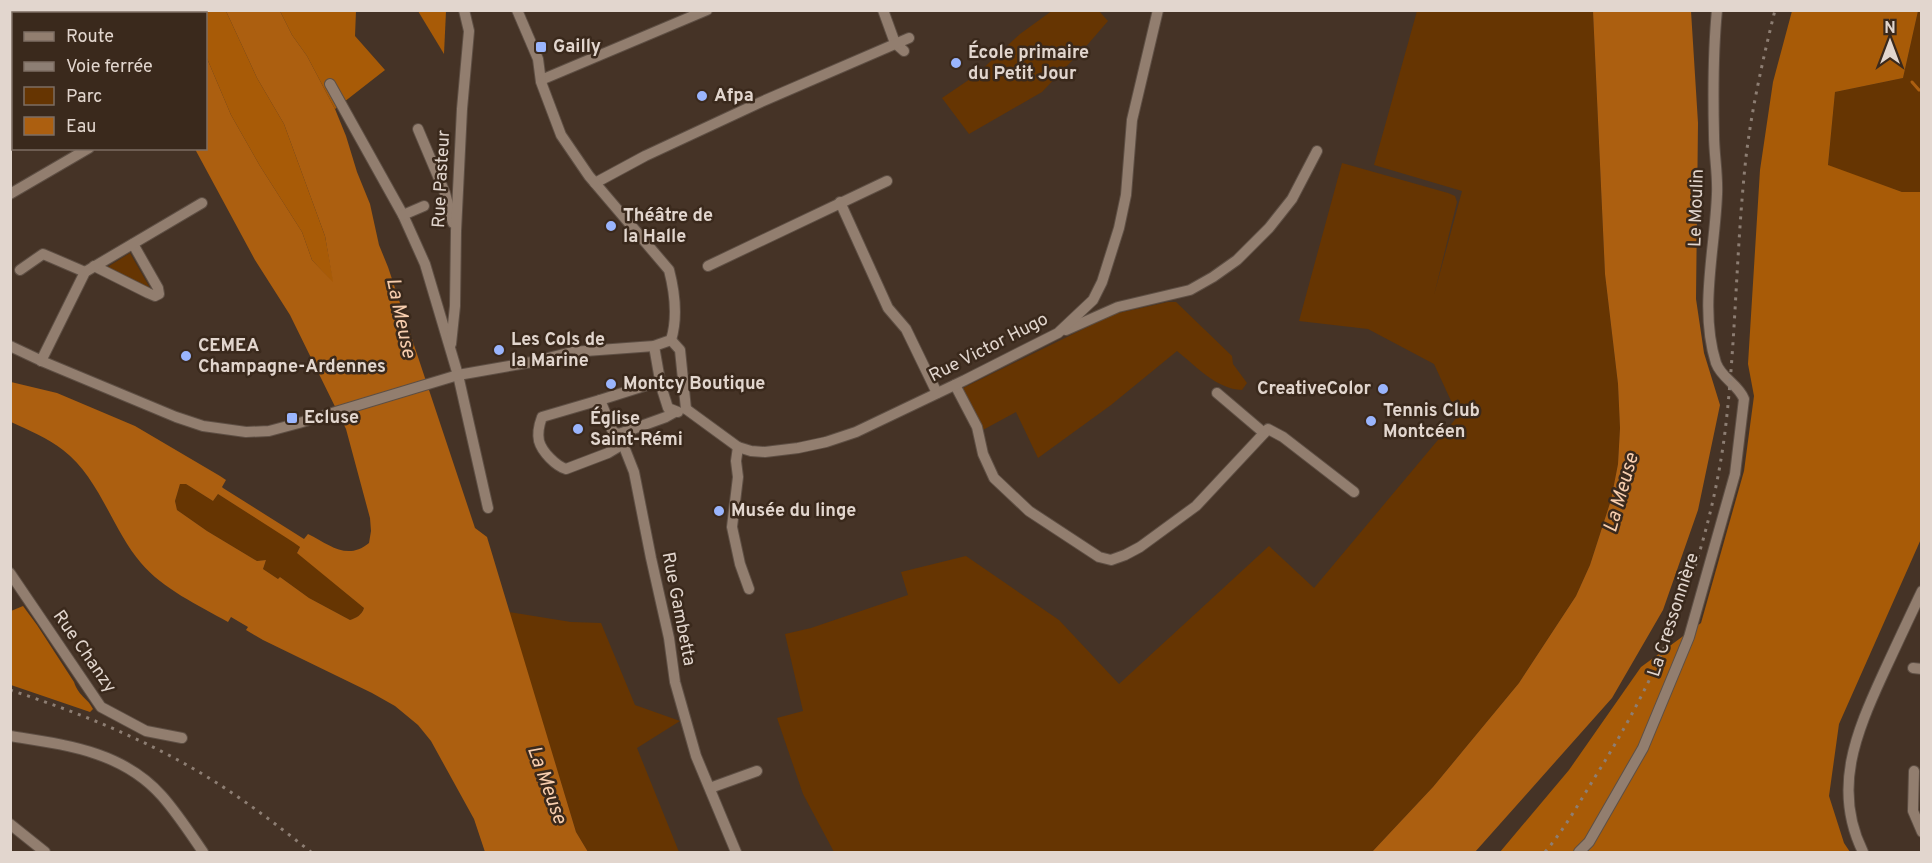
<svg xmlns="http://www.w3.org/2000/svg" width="1932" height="863" viewBox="0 0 1932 863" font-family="Overpass,sans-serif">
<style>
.green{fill:#663502}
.forest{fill:#a85b07}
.water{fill:#ac5f10;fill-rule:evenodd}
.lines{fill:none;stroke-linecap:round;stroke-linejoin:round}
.stream{stroke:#ac5f10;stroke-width:3}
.minor-casing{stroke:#5e4f44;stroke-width:12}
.minor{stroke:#927e6f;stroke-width:10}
.rail{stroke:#8d7e73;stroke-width:3;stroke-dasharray:3 6;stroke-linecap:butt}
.poi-dot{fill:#9ab5fd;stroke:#3a291c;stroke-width:2}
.labels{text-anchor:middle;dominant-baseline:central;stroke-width:5;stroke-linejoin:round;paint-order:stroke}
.poi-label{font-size:18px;font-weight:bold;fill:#e2d6ce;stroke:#3a291c;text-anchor:start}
.street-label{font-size:18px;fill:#e2d6ce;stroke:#3a291c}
.water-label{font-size:20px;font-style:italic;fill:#f8ceae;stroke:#3a291c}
</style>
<rect width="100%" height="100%" fill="#453326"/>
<g class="green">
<path d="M 1053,10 L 1099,11 L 1108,21 L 1089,43 L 1042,92 L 969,134 L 942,98 L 976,75 L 1020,34 Z"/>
<path d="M 1417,11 L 1593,11 L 1605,274 L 1618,384 L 1620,428 L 1618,464 L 1611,500 L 1590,565 L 1576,596 L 1519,683 L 1433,787 L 1372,852 L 834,852 L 803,794 L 777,718 L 803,711 L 785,634 L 811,628 L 908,595 L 901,572 L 966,556 L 1059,620 L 1119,684 L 1269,546 L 1314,588 L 1458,416 L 1434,364 L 1368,329 L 1299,321 L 1342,163 L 1448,193 L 1455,196 L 1457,202 L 1434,295 L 1462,191 L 1374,165 Z"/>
<path d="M 1918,11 L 1921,11 L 1921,192 L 1902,192 L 1828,166 L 1835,92 L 1903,78 Z"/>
<path d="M 130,253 L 150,288 L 106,268 Z"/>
<path d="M 1168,302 L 1176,302 L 1232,356 L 1233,364 L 1247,383 L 1242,390 C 1216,389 1196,366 1177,351 L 1111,405 L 1038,458 L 1016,412 L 981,431 L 961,389 L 1114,314 Z"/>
<path d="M 180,484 L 186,484 L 213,501 L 218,494 L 294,542 L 300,547 L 297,552 L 364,608 C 362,615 356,618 350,620 L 309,598 L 280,577 L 278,579 L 263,569 L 266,560 L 257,561 L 207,531 L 177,510 L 175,501 Z"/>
<path d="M 509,612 L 571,622 L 601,623 L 635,705 L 680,721 L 637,748 L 679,852 L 588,852 L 576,832 Z"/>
</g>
<g class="forest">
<path d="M 182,11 L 226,11 L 257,78 L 284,124 L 325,236 L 334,284 L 312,260 L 302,232 L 260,166 L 231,115 L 206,56 L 206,14 L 183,13 Z"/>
<path d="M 280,11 L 356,11 L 355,36 L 385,70 L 335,109 L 307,56 L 292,35 Z"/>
<path d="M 418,11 L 446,11 L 444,54 Z"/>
<path d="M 1792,11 L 1918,11 L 1903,78 L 1835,92 L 1828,165 L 1902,192 L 1922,192 L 1921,539 L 1839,724 L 1829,796 L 1844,843 L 1850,852 L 1500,852 L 1569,770 L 1641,667 L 1701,623 L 1744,471 L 1754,396 L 1748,364 L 1760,170 L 1773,82 Z"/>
<path d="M 23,606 L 37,625 L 74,682 C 79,697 87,697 93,709 L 90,712 L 11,685 L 11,611 Z"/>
</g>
<g class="water">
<path d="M 226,11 L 280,11 L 292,35 L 307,56 L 335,109 L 346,136 L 357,172 L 370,204 L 379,245 L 388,267 L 475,528 L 487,537 L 576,832 L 588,852 L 485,852 L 474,819 L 431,741 L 418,725 L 395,706 L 372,693 L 263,640 L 246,630 L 248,627 L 231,617 L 228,622 C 198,605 163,589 141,563 C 112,529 99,477 63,450 C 48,438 28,430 11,422 L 11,382 L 57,393 L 135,426 L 220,476 L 226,480 L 222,487 L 223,488 L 304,539 L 308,534 C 330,545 347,561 369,543 L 371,531 L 370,518 L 346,429 L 290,315 L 255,260 L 195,149 L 206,148 L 206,56 L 231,115 L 260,166 L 302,232 L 312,260 L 333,282 L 325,236 L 284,124 L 257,78 ZM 180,484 L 186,484 L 213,501 L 218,494 L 293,542 L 300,547 L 297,553 L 364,608 C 362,615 356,618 350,620 L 309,598 L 280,577 L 278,579 L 263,569 L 266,560 L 257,561 L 207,531 L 177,510 L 175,501 Z"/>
<path d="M 1593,11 L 1691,11 L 1698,123 L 1696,299 L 1704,353 L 1720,405 L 1698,510 L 1663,610 L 1612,698 L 1475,852 L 1372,852 L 1433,787 L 1519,683 L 1576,596 L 1590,565 L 1611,500 L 1618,464 L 1620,428 L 1618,384 L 1605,274 Z"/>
</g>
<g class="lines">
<path class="stream" d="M 1912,82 L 1919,90 L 1922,90"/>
<g class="minor-casing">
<g id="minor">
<path d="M 883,10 L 895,43 L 904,51"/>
<path d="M 541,80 L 707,10"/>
<path d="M 330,84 L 403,215 L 425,264 L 458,375 L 488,508"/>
<path d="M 10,89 L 14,87"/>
<path d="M 418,129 L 445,193 L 453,223"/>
<path d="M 595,183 L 645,156 L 761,102 L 909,38"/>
<path d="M 10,194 L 89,148"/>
<path d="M 840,202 L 888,308 L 906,329 L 937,393"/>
<path d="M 403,215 L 424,206"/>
<path d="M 94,266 L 148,293 L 155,296 L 159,294 L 158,288 L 133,244"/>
<path d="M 708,266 L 887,181"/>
<path d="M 20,270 L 43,254 L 85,272"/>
<path d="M 1066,330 L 1118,307 L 1190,290 L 1213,277 L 1237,260 L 1269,228 L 1292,199 L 1317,151"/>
<path d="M 671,340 L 680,350 L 686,409"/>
<path d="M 451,344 L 455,306 L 456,231 L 462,109 L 469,31 L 464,10"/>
<path d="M 10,346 L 44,362 L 176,417 L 203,426 L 246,432 L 269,431 L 299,423 L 458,375 L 532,362 L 572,352 L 654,346 L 671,340 C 678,317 675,293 669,270 L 589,176 L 561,135 L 541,82 L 538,59 L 517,10"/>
<path d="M 654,346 L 661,386 L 668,408 L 678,412"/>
<path d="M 41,361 L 85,272 L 202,203"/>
<path d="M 660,381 L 600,400 L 613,432 L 619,434 L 666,417 L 675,412"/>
<path d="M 955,385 L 977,427 L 983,454 L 994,478 L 1029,511 L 1099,557 L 1111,560 L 1125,555 L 1140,547 L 1196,506 L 1268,429 L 1283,437 L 1354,492"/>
<path d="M 1217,393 L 1264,433"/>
<path d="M 600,400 L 542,417 C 539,425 537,432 539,441 C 542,452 556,466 566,469 L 608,453 L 623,444"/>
<path d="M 686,409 L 738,447 L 751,451 L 765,452 L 798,448 L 826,442 L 856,432 L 965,380 L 1058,333 L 1093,300 L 1102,282 L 1119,228 L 1126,195 L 1132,120 L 1158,10"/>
<path d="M 619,434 L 634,472 L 651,558 L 669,638 L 675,682 L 696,756 L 736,852"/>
<path d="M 738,447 L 736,461 L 738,477 L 732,527 L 740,564 L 749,589"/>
<path d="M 10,573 L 101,707 L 146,731 L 182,738"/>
<path d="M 1913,668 L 1922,669"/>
<path d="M 10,736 C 66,745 122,751 162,796 C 177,813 190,833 203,852"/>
<path d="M 1914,771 L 1913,811 L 1922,832"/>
<path d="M 710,788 L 757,771"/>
<path d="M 10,824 L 45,852"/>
<path d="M 1579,852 L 1589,842 L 1643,748 L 1689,637 L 1735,474 L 1744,399 C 1738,384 1722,379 1716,363 C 1699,309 1715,250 1717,194 C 1718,175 1714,154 1714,135 C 1713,93 1713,51 1717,10"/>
<path d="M 1863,852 C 1832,789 1856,733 1883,674 C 1896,646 1909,618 1922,591"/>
</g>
</g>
<use href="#minor" class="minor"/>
<g class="rail">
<path d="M 10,690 C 90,716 169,749 238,797 C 263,814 287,833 311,852"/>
<path d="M 1545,852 C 1564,830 1579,803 1595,777 C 1662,671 1709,557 1725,432 C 1736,341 1736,249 1746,157 C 1752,107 1763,59 1775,10"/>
</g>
</g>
<g class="poi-dot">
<rect x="535" y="41" width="12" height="12" rx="3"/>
<circle cx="956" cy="63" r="6"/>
<circle cx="702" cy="96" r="6"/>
<circle cx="611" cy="226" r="6"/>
<circle cx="499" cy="350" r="6"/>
<circle cx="186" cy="356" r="6"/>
<circle cx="611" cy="384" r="6"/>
<circle cx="1383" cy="389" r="6"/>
<rect x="286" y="412" width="12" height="12" rx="3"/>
<circle cx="1371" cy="421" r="6"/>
<circle cx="578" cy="429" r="6"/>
<circle cx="719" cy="511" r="6"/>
</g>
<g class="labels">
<g class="poi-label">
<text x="553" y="47">Gailly</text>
<text x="968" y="53">École primaire<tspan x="968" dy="21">du Petit Jour</tspan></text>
<text x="714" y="96">Afpa</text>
<text x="623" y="216">Théâtre de<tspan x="623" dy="21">la Halle</tspan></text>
<text x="511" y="340">Les Cols de<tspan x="511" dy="21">la Marine</tspan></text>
<text x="198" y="346">CEMEA<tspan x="198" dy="21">Champagne-Ardennes</tspan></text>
<text x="623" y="384">Montcy Boutique</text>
<text x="1371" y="389" text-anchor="end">CreativeColor</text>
<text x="1383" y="411">Tennis Club<tspan x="1383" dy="21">Montcéen</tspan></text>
<text x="304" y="418">Ecluse</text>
<text x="590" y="419">Église<tspan x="590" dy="21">Saint-Rémi</tspan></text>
<text x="731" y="511">Musée du linge</text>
</g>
<g class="street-label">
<text transform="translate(442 179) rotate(-87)">Rue Pasteur</text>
<text transform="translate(1697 208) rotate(-88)">Le Moulin</text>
<text transform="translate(989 348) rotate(-27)">Rue Victor Hugo</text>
<text transform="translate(678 609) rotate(79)">Rue Gambetta</text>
<text transform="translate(1674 615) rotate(-72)">La Cressonnière</text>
<text transform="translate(84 652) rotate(55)">Rue Chanzy</text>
</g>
<g class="water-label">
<text transform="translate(400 318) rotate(78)">La Meuse</text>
<text transform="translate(1622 493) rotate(-74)">La Meuse</text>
<text transform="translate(546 785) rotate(70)">La Meuse</text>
</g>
</g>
<rect width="1932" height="863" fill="none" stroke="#e2d6ce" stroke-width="24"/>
<rect x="12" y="12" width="195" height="138" fill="#3a291c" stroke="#7d6e63" stroke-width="1.5"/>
<rect x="24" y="32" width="30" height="9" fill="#927e6f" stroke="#7d6e63" stroke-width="1.5"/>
<text x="66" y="42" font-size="18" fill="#e2d6ce">Route</text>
<rect x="24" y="62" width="30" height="9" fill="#8d7e73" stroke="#7d6e63" stroke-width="1.5"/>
<text x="66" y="72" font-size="18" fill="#e2d6ce">Voie ferrée</text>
<rect x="24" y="87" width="30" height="18" fill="#663502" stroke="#7d6e63" stroke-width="1.5"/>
<text x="66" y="102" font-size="18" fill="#e2d6ce">Parc</text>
<rect x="24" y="117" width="30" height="18" fill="#ac5f10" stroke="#7d6e63" stroke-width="1.5"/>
<text x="66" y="132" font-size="18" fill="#e2d6ce">Eau</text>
<g transform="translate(1890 42)" stroke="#3a291c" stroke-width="4.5" paint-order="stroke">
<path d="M0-4.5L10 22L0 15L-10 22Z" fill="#e2d6ce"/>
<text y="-9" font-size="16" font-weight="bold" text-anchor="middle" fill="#e2d6ce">N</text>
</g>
</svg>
